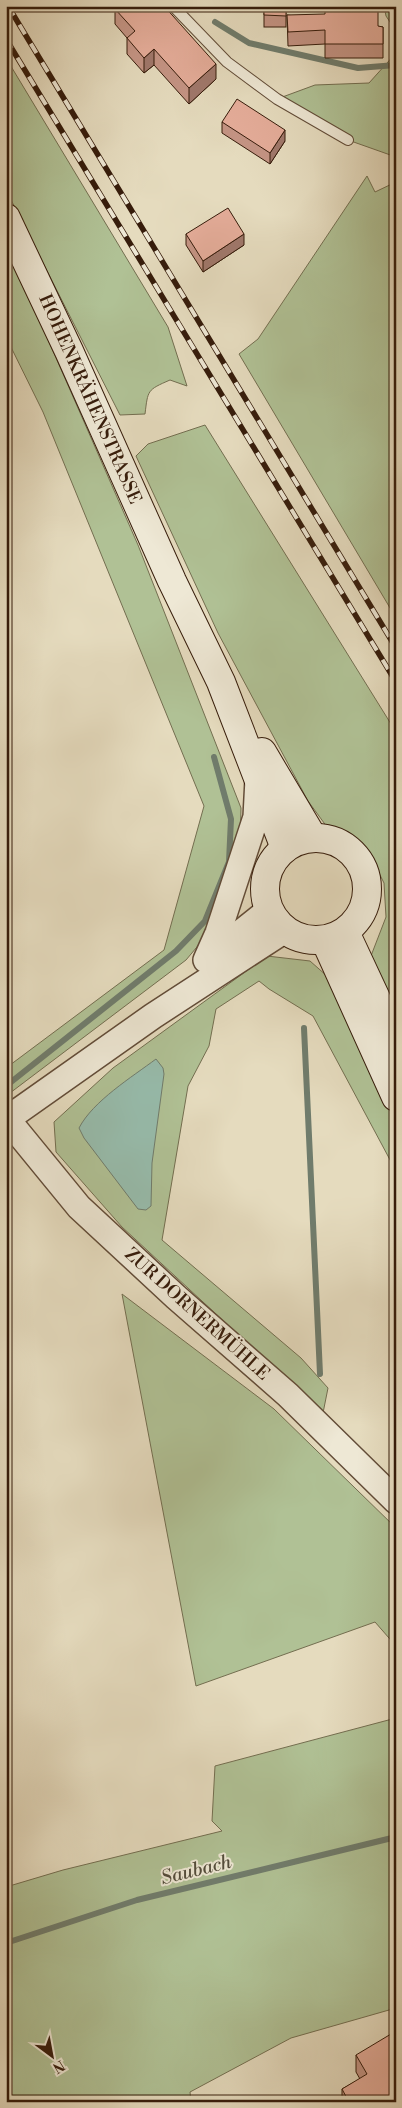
<svg xmlns="http://www.w3.org/2000/svg" width="402" height="2108" viewBox="0 0 402 2108" font-family="'Libre Bodoni',serif">
<style>
.green{fill:#b0c195;stroke:#736e50}
.water{fill:#97bcac;stroke:#707c6c}
.lines{fill:none;stroke-linecap:round;stroke-linejoin:round}
.stream{stroke:#707c6c;stroke-width:6}
.service-casing{stroke:#624c38;stroke-width:12}
.tertiary-casing{stroke:#624c38;stroke-width:28}
.secondary-casing{stroke:#361c0b;stroke-width:30}
.service{stroke:#eee8d5;stroke-width:10}
.tertiary{stroke:#eee8d5;stroke-width:25}
.secondary{stroke:#eee8d5;stroke-width:28}
.rail-casing{stroke:#361c0b;stroke-width:5.5}
.rail{stroke:#eee8d5;stroke-width:4;stroke-dasharray:11;stroke-linecap:butt}
.wall{fill:#c49484;stroke:#361c0b}
.shaded-wall{fill:#a0786b;stroke:#361c0b}
.building{fill:#e4ac99;stroke:#361c0b}
.labels{text-anchor:middle;dominant-baseline:central;stroke-width:4;stroke-linejoin:round;paint-order:stroke}
.street-label{font-size:18px;fill:#361c0b;stroke:#eee8d5}
.water-label{font-size:19px;font-style:italic;fill:#534c3b;stroke:#eee8d5}
</style>
<rect width="100%" height="100%" fill="#e5dbbe"/>
<filter id="stains"><feTurbulence type="fractalNoise" baseFrequency=".004" numOctaves="4"/><feColorMatrix values="0 0 0 0 .2 0 0 0 0 .09 0 0 0 0 .02 0 0 0 .5 -.17"/></filter>
<radialGradient id="worn" r=".72"><stop offset=".6" stop-color="#630" stop-opacity="0"/><stop offset="1" stop-color="#630" stop-opacity=".3"/></radialGradient>
<g class="green">
<path d="M 384,6 L 396,6 L 396,31 L 386,16 Z"/>
<path d="M 396,53 L 396,157 L 348,140 L 277,99 L 315,85 L 369,83 Z"/>
<path d="M 6,58 L 168,327 L 187,386 L 170,380 C 147,390 148,390 145,414 L 120,415 L 6,190 Z"/>
<path d="M 367,176 L 375,192 L 396,182 L 396,618 L 239,354 L 258,339 Z"/>
<path d="M 6,250 L 21,278 L 138,545 L 241,808 L 240,852 L 207,935 L 186,960 L 6,1096 L 6,1068 L 164,950 L 204,806 L 43,412 L 6,337 Z"/>
<path d="M 205,425 L 396,732 L 396,1015 L 369,961 L 386,917 L 384,883 L 368,851 L 327,827 L 308,801 L 218,633 L 136,456 L 148,444 Z"/>
<path d="M 267,956 L 310,961 L 336,984 L 396,1119 L 396,1171 L 313,1016 L 269,989 L 259,981 L 216,1009 L 209,1046 L 188,1086 L 162,1240 L 301,1358 L 328,1388 L 323,1413 L 122,1227 L 56,1152 L 54,1122 L 113,1068 Z"/>
<path d="M 122,1294 L 274,1409 L 396,1528 L 396,1646 L 375,1622 L 196,1686 Z"/>
<path d="M 396,1718 L 396,2008 L 291,2038 L 190,2092 L 191,2102 L 6,2102 L 6,1887 L 63,1870 L 222,1831 L 212,1821 L 215,1766 Z"/>
</g>
<path class="water" d="M 156,1059 L 163,1068 L 164,1074 L 152,1163 L 151,1206 L 146,1210 L 138,1209 L 84,1138 L 79,1128 C 93,1101 132,1077 156,1059 Z"/>
<g class="lines">
<g class="stream">
<path d="M 215,22 L 249,43 L 358,68 L 396,65"/>
<path d="M 304,1028 L 320,1374"/>
<path d="M 6,1086 L 176,951 L 205,921 L 229,862 L 231,819 L 214,757"/>
<path d="M 6,1943 L 137,1900 L 396,1837"/>
</g>
<g class="service-casing">
<path id="service" d="M 173,6 L 227,62 L 277,99 L 348,140"/>
</g>
<g class="tertiary-casing">
<g id="tertiary">
<path d="M 285,930 L 153,1016 L 7,1119 L 79,1207 L 176,1297 L 288,1395 L 396,1501"/>
<path d="M 209,958 L 269,910"/>
<path d="M 206,960 L 218,933 L 256,817 L 258,779"/>
</g>
</g>
<g class="secondary-casing">
<g id="secondary">
<path d="M 6,218 L 69,351 L 172,581 L 221,682 L 285,848"/>
<path d="M 262,752 L 313,838"/>
<circle cx="316" cy="889" r="51"/>
<path d="M 345,932 L 396,1041"/>
<path d="M 325,940 L 396,1097"/>
</g>
</g>
<use href="#service" class="service"/>
<use href="#tertiary" class="tertiary"/>
<use href="#secondary" class="secondary"/>
<g class="rail-casing">
<g id="rail">
<path d="M 8,6 L 396,648"/>
<path d="M 6,39 L 396,682"/>
</g>
</g>
<use href="#rail" class="rail"/>
</g>
<g class="wall">
<rect x="264" y="6" width="22" height="21"/>
<path d="M 115,9 L 216,79 L 189,104 L 154,65 L 144,73 L 127,54 L 127,38 L 115,24 Z"/>
<path d="M 287,15 L 383,27 L 383,58 L 325,58 L 325,44 L 288,46 Z"/>
<path d="M 222,122 L 285,141 L 270,164 L 222,133 Z"/>
<path d="M 186,234 L 244,245 L 203,272 L 186,245 Z"/>
<path d="M 356,2055 L 396,2102 L 342,2102 L 342,2089 L 360,2079 L 356,2072 Z"/>
</g>
<g class="shaded-wall">
<path d="M 154,49 L 154,65 L 144,73 L 144,58 Z"/>
<path d="M 216,64 L 216,79 L 189,104 L 189,88 Z"/>
<path d="M 285,130 L 285,141 L 270,164 L 270,153 Z"/>
<path d="M 244,234 L 244,245 L 203,272 L 203,261 Z"/>
</g>
<g class="building">
<path d="M 118,6 L 164,6 L 216,64 L 189,88 L 154,49 L 144,58 L 127,38 L 135,31 L 115,9 Z"/>
<path d="M 264,6 L 286,6 L 286,16 L 264,15 Z"/>
<path d="M 325,6 L 378,6 L 378,26 L 383,27 L 383,44 L 325,44 L 325,30 L 288,32 L 287,15 L 325,14 Z"/>
<path d="M 237,99 L 285,130 L 270,153 L 222,122 Z"/>
<path d="M 228,208 L 244,234 L 203,261 L 186,234 Z"/>
<path d="M 396,2031 L 396,2102 L 349,2102 L 342,2089 L 367,2074 L 356,2055 Z"/>
</g>
<g class="labels">
<g class="street-label">
<text transform="translate(90 399) rotate(66)">HOHENKRÄHENSTRASSE</text>
<text transform="translate(197 1314) rotate(42)">ZUR DORNERMÜHLE</text>
</g>
<g class="water-label">
<text transform="translate(196 1870) rotate(-14)">Saubach</text>
</g>
</g>
<rect width="402" height="2108" fill="none" stroke="#e5dbbe" stroke-width="25"/>
<rect x="8" y="8" width="387" height="2093" fill="none" stroke="#361c0b" stroke-width="2.5"/>
<rect x="12" y="12" width="377" height="2083" fill="none" stroke="#361c0b"/>
<g transform="translate(52 2056) rotate(148)" stroke="#eee8d5" stroke-width="4" paint-order="stroke">
<path d="M0-4L9 19L0 12L-9 19Z" fill="#361c0b"/>
<text y="-8" font-size="14" font-weight="bold" text-anchor="middle" fill="#361c0b">N</text>
</g>
<rect width="100%" height="100%" filter="url(#stains)"/>
<rect width="100%" height="100%" fill="url(#worn)"/>
</svg>
